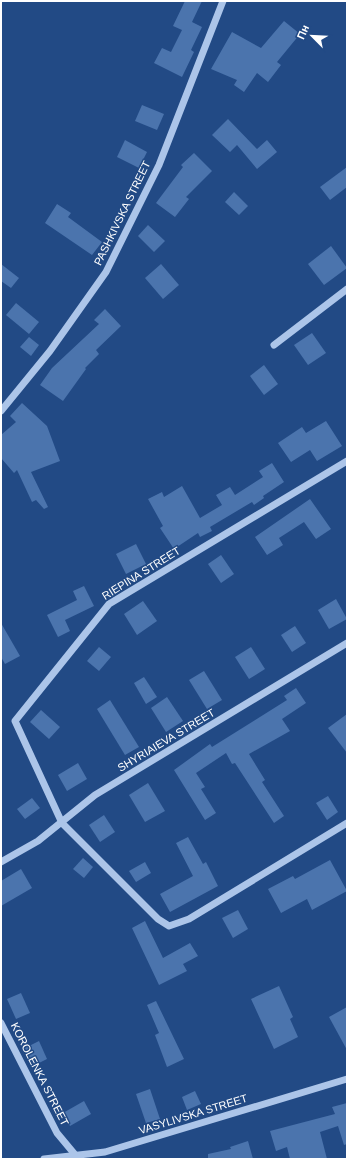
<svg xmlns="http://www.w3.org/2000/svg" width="348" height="1160" viewBox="0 0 348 1160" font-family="Helvetica,sans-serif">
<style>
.building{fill:#4b74ad}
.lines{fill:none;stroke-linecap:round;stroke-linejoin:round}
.minor{stroke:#acc5e9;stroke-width:7}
.labels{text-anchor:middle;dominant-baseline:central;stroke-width:3;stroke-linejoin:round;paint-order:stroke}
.street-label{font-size:11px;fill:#fff;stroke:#224a85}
</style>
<rect width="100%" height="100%" fill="#224a85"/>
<g class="building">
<path d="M 185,1 L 202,1 L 192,22 L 202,27 L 191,50 L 194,52 L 182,77 L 154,63 L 162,48 L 171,52 L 182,30 L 173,26 Z"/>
<path d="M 284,21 L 300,34 L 277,62 L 281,65 L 268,82 L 257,73 L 244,92 L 234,85 L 237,80 L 211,69 L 232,32 L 261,48 Z"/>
<path d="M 142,105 L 164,114 L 157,130 L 135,121 Z"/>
<path d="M 228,119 L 257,149 L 267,140 L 277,152 L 257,169 L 237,145 L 230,152 L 212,135 Z"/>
<path d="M 125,140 L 147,152 L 139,168 L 117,157 Z"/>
<path d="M 194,153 L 212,171 L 186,197 L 189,199 L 175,217 L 156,203 L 183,167 L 181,165 Z"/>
<path d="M 347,167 L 347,187 L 330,200 L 320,187 Z"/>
<path d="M 234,192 L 248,206 L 239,215 L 225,202 Z"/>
<path d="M 57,204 L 71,213 L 68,217 L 102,242 L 92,255 L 45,223 Z"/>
<path d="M 148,225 L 165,241 L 154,252 L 138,236 Z"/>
<path d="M 331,246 L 347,268 L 324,285 L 308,264 Z"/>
<path d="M 1,264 L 19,278 L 11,288 L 1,281 Z"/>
<path d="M 161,264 L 179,285 L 163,299 L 145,278 Z"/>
<path d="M 16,303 L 39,322 L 29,334 L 6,315 Z"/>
<path d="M 105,309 L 121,326 L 96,350 L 99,354 L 85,368 L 86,369 L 63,401 L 40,385 L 52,368 L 99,324 L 94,320 Z"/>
<path d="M 312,333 L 326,353 L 308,365 L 294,345 Z"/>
<path d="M 29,337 L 39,345 L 31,356 L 20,347 Z"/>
<path d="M 264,365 L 278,384 L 264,395 L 250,376 Z"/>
<path d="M 22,403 L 47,426 L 60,461 L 31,472 L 48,507 L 44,509 L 36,500 L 32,502 L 17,470 L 14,473 L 1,458 L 1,435 L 16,422 L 10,416 Z"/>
<path d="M 326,421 L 342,446 L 317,461 L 310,450 L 291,462 L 278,443 L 302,427 L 306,433 Z"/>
<path d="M 272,463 L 284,482 L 263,496 L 264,498 L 254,505 L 252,502 L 210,527 L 212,531 L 200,537 L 198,533 L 174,549 L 160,528 L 163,526 L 148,499 L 162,492 L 164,497 L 182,486 L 200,518 L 222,505 L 216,495 L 230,487 L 235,495 L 263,477 L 259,471 Z"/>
<path d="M 310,499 L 331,529 L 316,539 L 304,522 L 279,538 L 283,545 L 267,555 L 255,537 Z"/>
<path d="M 136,544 L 146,564 L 126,574 L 116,554 Z"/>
<path d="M 221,555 L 234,574 L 221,583 L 208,564 Z"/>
<path d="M 84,586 L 94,606 L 65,620 L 70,631 L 58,637 L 47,615 L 77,600 L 73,591 Z"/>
<path d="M 336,599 L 347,619 L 329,629 L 318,610 Z"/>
<path d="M 143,601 L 157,621 L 137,635 L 124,614 Z"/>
<path d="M 1,623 L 20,656 L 5,664 L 1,657 Z"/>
<path d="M 295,626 L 306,643 L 292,652 L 281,635 Z"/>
<path d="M 99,647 L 111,657 L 99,671 L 87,661 Z"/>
<path d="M 251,647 L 265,669 L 249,679 L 235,657 Z"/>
<path d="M 204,671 L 222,700 L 207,709 L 189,680 Z"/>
<path d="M 144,677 L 157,697 L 146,704 L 134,683 Z"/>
<path d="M 296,688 L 306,703 L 282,719 L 290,731 L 249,754 L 265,780 L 262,782 L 284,816 L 274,823 L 235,763 L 232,764 L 226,753 L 196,773 L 205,787 L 201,789 L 216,813 L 205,820 L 174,770 L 210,744 L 212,747 L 287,700 L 284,696 Z"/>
<path d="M 167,697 L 183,721 L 166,732 L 151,708 Z"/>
<path d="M 110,700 L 139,747 L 125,755 L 97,709 Z"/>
<path d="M 41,710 L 60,727 L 49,739 L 30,722 Z"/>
<path d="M 347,714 L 347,753 L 328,728 Z"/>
<path d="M 78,763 L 87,779 L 67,791 L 58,775 Z"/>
<path d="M 148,783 L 165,811 L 145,822 L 129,795 Z"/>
<path d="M 328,796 L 338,812 L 327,820 L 316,803 Z"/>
<path d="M 32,798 L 40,808 L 25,819 L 17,809 Z"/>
<path d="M 104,815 L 115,832 L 100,842 L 89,825 Z"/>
<path d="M 188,837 L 203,864 L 206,862 L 218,886 L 170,912 L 160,894 L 193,876 L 176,843 Z"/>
<path d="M 83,858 L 93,867 L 84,878 L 73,869 Z"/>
<path d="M 330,860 L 347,891 L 312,910 L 307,899 L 281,913 L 268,889 L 293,876 L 295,879 Z"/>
<path d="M 145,862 L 151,873 L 136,882 L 129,871 Z"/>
<path d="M 21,869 L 32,888 L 1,906 L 1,881 Z"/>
<path d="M 238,910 L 248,929 L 233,938 L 222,918 Z"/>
<path d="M 145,921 L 163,958 L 190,943 L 198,956 L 183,964 L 187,971 L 159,985 L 132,928 Z"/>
<path d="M 279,986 L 293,1017 L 290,1019 L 298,1037 L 274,1049 L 251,999 Z"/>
<path d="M 21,993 L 30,1013 L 16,1019 L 7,999 Z"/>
<path d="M 156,1001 L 184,1059 L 167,1067 L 155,1035 L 159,1033 L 147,1005 Z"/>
<path d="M 347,1007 L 347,1050 L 329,1017 Z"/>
<path d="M 39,1041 L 47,1059 L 33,1066 L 25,1048 Z"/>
<path d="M 150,1089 L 160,1119 L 146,1123 L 136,1094 Z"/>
<path d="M 195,1091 L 201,1104 L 187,1110 L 182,1097 Z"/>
<path d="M 84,1101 L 91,1114 L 70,1126 L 63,1113 Z"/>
<path d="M 347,1103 L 347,1144 L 344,1145 L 338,1126 L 320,1132 L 327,1159 L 290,1159 L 287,1147 L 276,1151 L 270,1131 L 335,1114 L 332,1107 Z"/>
<path d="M 248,1141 L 253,1159 L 208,1159 L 208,1154 L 231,1149 L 230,1147 Z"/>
</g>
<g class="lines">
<g class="minor">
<path d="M 274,345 L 347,289"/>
<path d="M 1,411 L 50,351 L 106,272 L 159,165 L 223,1"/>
<path d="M 347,461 L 109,604 L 15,721 L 62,823 L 158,919 L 169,926 L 189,919 L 347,823"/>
<path d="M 1,862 L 38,841 L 95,795 L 347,643"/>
<path d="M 1,1023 L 57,1133 L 77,1157"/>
<path d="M 44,1159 L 105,1152 L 347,1079"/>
</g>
</g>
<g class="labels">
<g class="street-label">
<text transform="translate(122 213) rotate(-64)">PASHKIVSKA STREET</text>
<text transform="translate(141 573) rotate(-32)">RIEPINA STREET</text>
<text transform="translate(166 740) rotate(-31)">SHYRIAIEVA STREET</text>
<text transform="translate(40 1074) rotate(63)">KOROLENKA STREET</text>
<text transform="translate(193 1114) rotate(-17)">VASYLIVSKA STREET</text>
</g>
</g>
<rect width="348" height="1160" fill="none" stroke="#ffffff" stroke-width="4"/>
<g transform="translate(312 36) rotate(294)" stroke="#224a85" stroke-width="3" paint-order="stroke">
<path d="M0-3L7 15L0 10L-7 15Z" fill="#ffffff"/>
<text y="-6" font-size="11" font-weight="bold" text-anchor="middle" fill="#ffffff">Пн</text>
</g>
</svg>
